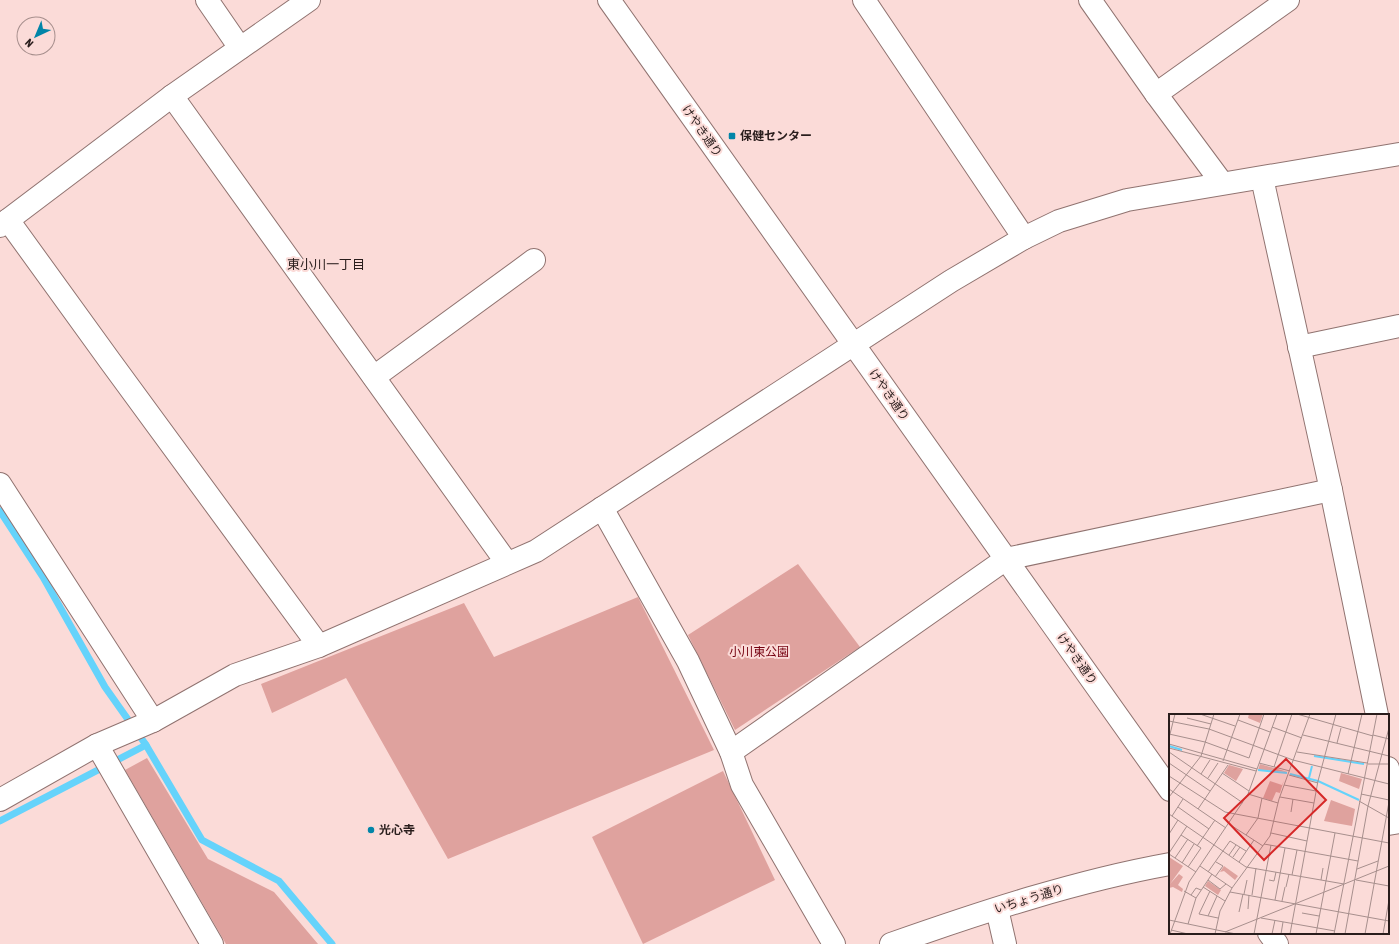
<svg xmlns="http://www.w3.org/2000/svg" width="1399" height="944" viewBox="0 0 1399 944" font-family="'Asap Condensed','Noto Sans JP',sans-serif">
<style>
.green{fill:#dfa29e}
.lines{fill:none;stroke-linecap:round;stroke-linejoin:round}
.stream{stroke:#65d3fb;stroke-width:7}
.minor-casing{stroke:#907370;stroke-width:24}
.tertiary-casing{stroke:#907370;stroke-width:24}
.minor{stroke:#fff;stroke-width:22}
.tertiary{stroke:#fff;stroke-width:22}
.poi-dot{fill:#0185a8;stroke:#fbdbd8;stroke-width:1.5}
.labels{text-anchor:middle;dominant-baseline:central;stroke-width:4;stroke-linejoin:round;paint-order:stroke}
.street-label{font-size:12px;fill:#291d1c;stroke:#fbdbd8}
.poi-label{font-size:12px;font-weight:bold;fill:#291d1c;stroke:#fbdbd8;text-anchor:start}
.park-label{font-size:12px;fill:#750010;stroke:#fbdbd8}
.neighbourhood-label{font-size:13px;fill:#291d1c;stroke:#fbdbd8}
.inset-river{fill:none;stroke:#65d3fb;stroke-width:2}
.inset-road{fill:none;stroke:#a78f8d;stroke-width:1}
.view{fill:#d62828;fill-opacity:0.15;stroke:#d62828;stroke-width:2}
.inset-edge{fill:none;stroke:#291d1c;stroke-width:2}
</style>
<rect width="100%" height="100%" fill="#fbdbd8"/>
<g class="green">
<path d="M 798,564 L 860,647 L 735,730 L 688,635 Z"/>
<path d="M 638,597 L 714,750 L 448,859 L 346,678 L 272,713 L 261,684 L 464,603 L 494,657 Z"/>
<path d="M 147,758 L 208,859 L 274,892 L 318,944 L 226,944 L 125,770 Z"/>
<path d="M 723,771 L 775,880 L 643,944 L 592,837 Z"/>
</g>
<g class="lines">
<g class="stream">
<path d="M 0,511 L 43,577 L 105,687 L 146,745 L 202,840 L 279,881 L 332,944"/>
<path d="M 0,821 L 146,745"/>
</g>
<g class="minor-casing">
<g id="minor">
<path d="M 207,0 L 240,48"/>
<path d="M 864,0 L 1024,238"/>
<path d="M 1090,0 L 1156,94 L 1222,183"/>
<path d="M 1156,94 L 1288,0"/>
<path d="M 172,96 L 507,563"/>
<path d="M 1262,178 L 1331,490 L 1377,715"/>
<path d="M 8,220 L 110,361 L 319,646"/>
<path d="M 0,226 L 172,96 L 309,0"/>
<path d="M 1299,347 L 1399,326"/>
<path d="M 374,377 L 534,260"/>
<path d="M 0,484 L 153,721"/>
<path d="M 602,508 L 688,661 L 731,752 L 742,785 L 834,944"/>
<path d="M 97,745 L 212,944"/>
<path d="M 731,752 L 1006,559 L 1331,490"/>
<path d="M 1388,768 L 1399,821"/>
<path d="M 997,909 L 1005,944"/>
</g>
</g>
<g class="tertiary-casing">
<g id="tertiary">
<path d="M 609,0 L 1170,790"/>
<path d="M 0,800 L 97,745 L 153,721 L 235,675 L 319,646 L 536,551 L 951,281 L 1024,238 L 1059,221 L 1127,200 L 1399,154"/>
<path d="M 1388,824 L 1399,822"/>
<path d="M 1269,933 L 1277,944"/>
<path d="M 891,944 C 982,912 1076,881 1170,864"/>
</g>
</g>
<use href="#minor" class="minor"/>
<use href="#tertiary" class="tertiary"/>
</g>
<g class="poi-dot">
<rect x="728" y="132" width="8" height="8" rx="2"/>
<circle cx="371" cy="830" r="4"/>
</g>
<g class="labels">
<g class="street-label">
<text transform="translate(702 131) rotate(55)">けやき通り</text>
<text transform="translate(889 395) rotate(55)">けやき通り</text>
<text transform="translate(1077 659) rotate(55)">けやき通り</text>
<text transform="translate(1029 899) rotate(-17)">いちょう通り</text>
</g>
<g class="poi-label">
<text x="740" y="136">保健センター</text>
<text x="379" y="830">光心寺</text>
</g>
<g class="park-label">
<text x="759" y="652">小川東公園</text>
</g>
<g class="neighbourhood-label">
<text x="326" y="264">東小川一丁目</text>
</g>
</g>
<g transform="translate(1169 714)">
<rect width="220" height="220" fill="#fbdbd8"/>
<path d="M 80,0 L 94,0 L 91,9 L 79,4 ZM 91,50 L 119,58 L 89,56 ZM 60,51 L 74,55 L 67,67 L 55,59 ZM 172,59 L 193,65 L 190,75 L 170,67 ZM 115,66 L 111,79 L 107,78 L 103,87 L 94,84 L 101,67 L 113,71 ZM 162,86 L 186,95 L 183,112 L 155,107 ZM 0,143 L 14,152 L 1,170 L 10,160 L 14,163 L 9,171 L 14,175 L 13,178 L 4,173 L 0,174 ZM 55,152 L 69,162 L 66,166 L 55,157 L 51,158 ZM 39,167 L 52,176 L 49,181 L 36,172 Z" fill="#dfa29e"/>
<path class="inset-river" d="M 0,32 L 13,36M 145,42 L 195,50M 89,56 L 118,59M 121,60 L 149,67 L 190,86M 140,64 L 143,52"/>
<path class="inset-road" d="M 31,0 L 66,12M 128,0 L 204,22M 18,4 L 42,10M 69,6 L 101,18M 0,7 L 40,15 L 124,46 L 220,70M 103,13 L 133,24M 0,20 L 36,28 L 80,44 L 95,0M 134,21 L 220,42M 204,21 L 220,25M 0,24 L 6,0M 168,29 L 172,14M 0,30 L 88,55M 0,34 L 87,57M 0,38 L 74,89M 128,38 L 198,49M 54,47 L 71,0M 0,49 L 41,77M 90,49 L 121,57M 199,50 L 220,50M 105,53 L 123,0M 53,59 L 80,77M 32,60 L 41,46M 179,60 L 193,0M 120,61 L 149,69M 0,62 L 56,98 L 220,129M 39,64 L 49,49M 115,71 L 147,77M 0,75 L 57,114M 79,80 L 109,89M 192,80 L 220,86M 0,83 L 32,42 L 45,0M 111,83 L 145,89M 190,87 L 220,104M 9,93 L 40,115M 29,95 L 59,51M 122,98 L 124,85M 0,100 L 77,153 L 175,170M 3,102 L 14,85M 60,110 L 94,132M 102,119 L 138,127M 0,120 L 9,106M 12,121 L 32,134 L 19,153M 77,121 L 89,104 L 93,84M 95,130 L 189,147M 28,132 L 46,106M 0,139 L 18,112M 0,140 L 27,158M 60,141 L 67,131M 64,143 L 71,133M 6,144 L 19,125M 70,148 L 85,126M 13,149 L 25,130M 31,152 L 63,174M 188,155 L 209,147M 39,158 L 61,127 L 77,137M 123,161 L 128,136M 46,163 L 54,152 L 47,148M 39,166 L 51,175 L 57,170M 100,166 L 105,167 L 107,158M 152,166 L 154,154M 187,166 L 220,172M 34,173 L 56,187M 117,173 L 120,160M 15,177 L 27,184M 41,177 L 30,200 L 49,204M 61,178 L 220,207M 75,180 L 78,166M 22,181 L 27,174 L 32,176M 83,181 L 87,154M 106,186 L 116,134M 113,187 L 116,173M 79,195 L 80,181M 70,198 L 74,180M 133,199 L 150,202M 39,202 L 48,182M 92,204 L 166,217M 0,206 L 67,220M 19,210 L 27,184 L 43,160M 2,216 L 19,220M 56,218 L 220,152M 1,220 L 20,168 L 79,80 L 108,0M 46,220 L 51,197 L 63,174 L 101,122 L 110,85 L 141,0M 85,220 L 102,131M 103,220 L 106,206M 112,220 L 114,208M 121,220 L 149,67 L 167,0M 147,220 L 166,119M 165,220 L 208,0M 176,220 L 199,92 L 220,14M 196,220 L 220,88M 214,220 L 220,186"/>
<path class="view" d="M 117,45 L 157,86 L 95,146 L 55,104 Z"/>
<rect width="220" height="220" class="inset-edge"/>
</g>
<g transform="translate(36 36) rotate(224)"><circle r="19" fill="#fbdbd8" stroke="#a78f8d"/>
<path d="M0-3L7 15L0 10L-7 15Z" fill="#0185a8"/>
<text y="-6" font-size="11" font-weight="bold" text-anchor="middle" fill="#291d1c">N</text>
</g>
</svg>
